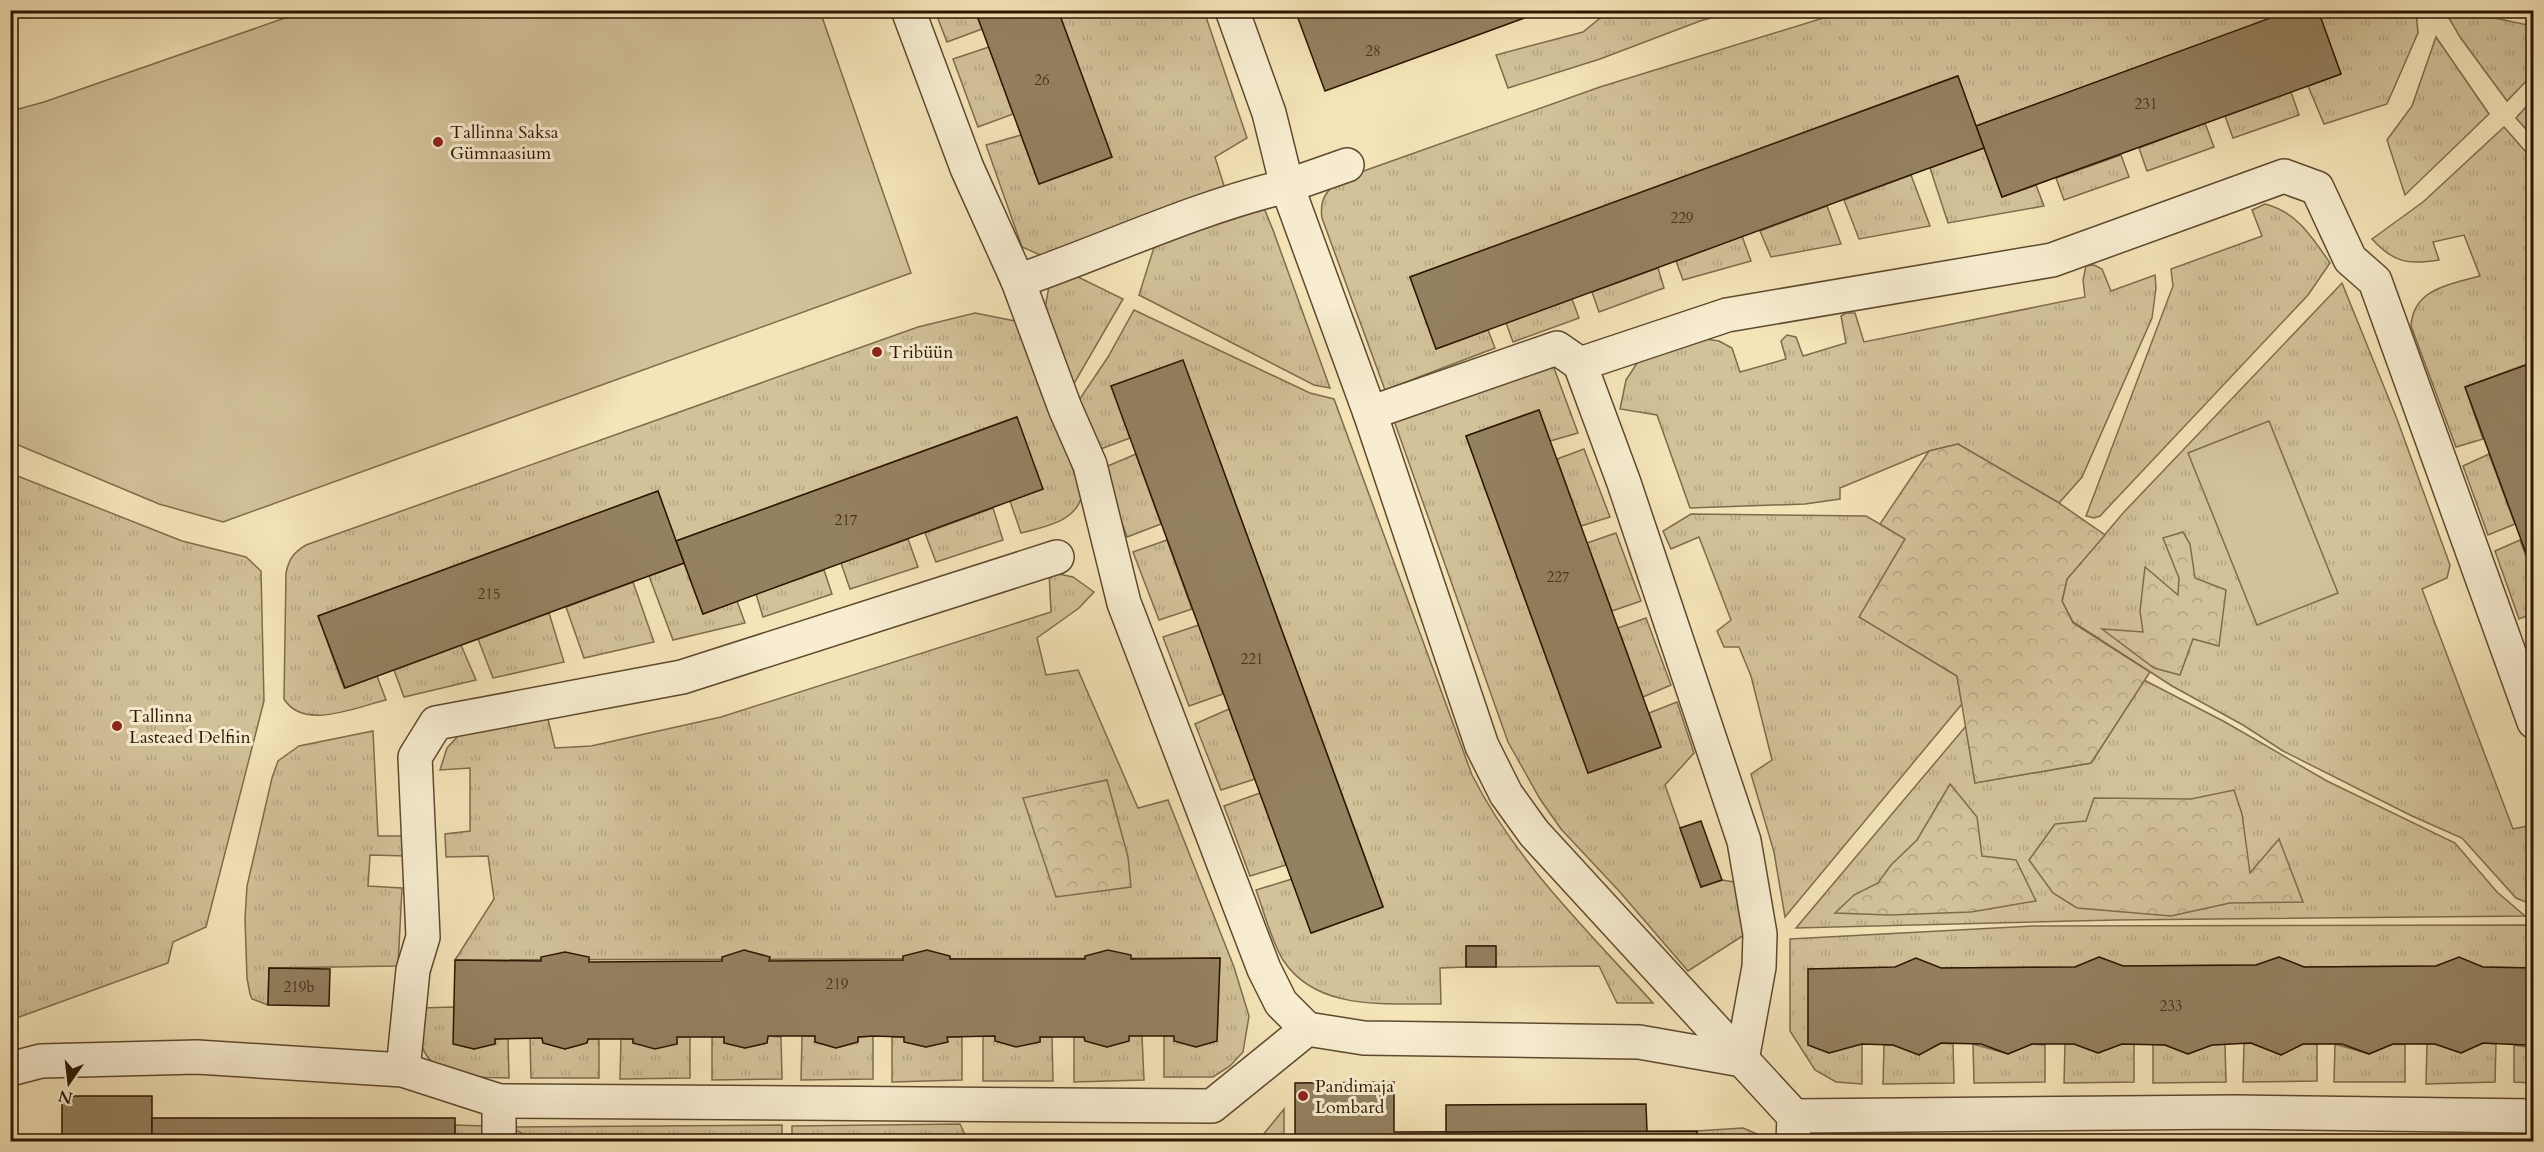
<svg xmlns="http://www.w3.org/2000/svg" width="2544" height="1152" viewBox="0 0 2544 1152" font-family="Cardo,serif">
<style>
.grass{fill:url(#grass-tufts);stroke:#7f6b4c;stroke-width:1.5}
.forest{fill:url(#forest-crowns);stroke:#7f6b4c;stroke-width:1.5}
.pitch{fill:#d2c199;stroke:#7f6b4c;stroke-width:1.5}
.building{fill:#948160;stroke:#2c1500;stroke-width:1.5}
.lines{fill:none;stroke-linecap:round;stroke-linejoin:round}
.street-casing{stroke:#5e492e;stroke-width:36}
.street{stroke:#f8edd1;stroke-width:33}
.poi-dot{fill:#8f2418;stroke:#f8edd1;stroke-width:2}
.labels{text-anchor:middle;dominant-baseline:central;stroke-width:6;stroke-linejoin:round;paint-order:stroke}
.number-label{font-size:15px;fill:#463018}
.poi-label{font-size:18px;fill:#2c1500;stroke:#f8edd1;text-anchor:start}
</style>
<defs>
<pattern id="grass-tufts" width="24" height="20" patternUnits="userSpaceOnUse" patternTransform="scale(1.5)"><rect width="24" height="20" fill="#d2c199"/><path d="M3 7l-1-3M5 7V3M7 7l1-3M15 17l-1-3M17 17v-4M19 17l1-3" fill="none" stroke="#b4a582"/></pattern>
<pattern id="forest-crowns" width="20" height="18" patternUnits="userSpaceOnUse" patternTransform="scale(1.5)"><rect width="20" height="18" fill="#d2c199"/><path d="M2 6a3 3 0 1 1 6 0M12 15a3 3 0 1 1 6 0" fill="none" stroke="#b4a582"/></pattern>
</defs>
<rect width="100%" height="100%" fill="#f4e4b8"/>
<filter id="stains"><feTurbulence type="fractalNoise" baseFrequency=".00333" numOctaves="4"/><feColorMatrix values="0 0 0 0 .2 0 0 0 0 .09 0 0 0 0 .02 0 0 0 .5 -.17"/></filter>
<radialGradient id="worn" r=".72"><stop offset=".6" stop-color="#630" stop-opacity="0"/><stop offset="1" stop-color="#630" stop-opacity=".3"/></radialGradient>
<g class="grass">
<path d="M 1058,10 L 1204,11 L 1247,138 L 1215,157 L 1226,192 L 1045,257 L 1022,247 L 986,145 L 1021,135 L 1039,184 L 1112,157 Z"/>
<path d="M 1610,10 L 1735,11 L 1700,21 L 1600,59 L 1508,88 L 1496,55 L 1583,32 Z"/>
<path d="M 1849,10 L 2292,11 L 1976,126 L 1957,76 L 1410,277 L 1436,349 L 1488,330 L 1495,348 L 1385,390 L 1322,218 C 1319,198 1328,188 1344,178 L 1600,87 Z"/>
<path d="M 935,11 L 975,11 L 982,29 L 947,42 Z"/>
<path d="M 2318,11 L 2416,11 L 2418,33 L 2387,104 L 2324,124 L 2308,86 L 2341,74 Z"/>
<path d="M 2445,11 L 2461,11 L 2533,26 L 2533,74 L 2507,101 L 2460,37 Z"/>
<path d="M 2436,37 L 2489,114 L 2405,195 L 2387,140 L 2412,106 Z"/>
<path d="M 989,47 L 1013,114 L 978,127 L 953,59 Z"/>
<path d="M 2291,92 L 2299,115 L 2233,138 L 2225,116 Z"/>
<path d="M 2533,99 L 2533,137 L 2516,118 Z"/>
<path d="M 2205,123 L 2214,147 L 2147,171 L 2139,148 Z"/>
<path d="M 2504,127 L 2533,160 L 2533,362 L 2465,387 L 2483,439 L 2456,447 L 2411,326 C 2413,289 2450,284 2480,276 L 2464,235 L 2433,242 L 2439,260 C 2408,265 2394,263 2372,239 L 2423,202 Z"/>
<path d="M 1984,148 L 2002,197 L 2036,185 L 2044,206 L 1948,223 L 1930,168 Z"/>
<path d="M 2121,155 L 2129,177 L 2064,200 L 2056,178 Z"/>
<path d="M 1911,175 L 1930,226 L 1859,239 L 1844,200 Z"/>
<path d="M 2265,204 C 2297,212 2312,237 2330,263 L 2308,295 L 2100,516 L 2094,518 L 2086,516 L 2173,286 L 2171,269 L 2262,236 L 2252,210 Z"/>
<path d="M 1827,206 L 1841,244 L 1771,257 L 1760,231 Z"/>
<path d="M 1264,208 L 1273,230 L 1330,388 L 1314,385 L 1139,295 L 1155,244 Z"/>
<path d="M 1742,236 L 1751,261 L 1683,280 L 1676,261 Z"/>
<path d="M 2094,265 L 2102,269 L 2111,291 L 2155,275 L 2156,288 L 2152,318 L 2082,477 L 2059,503 L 1958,444 L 1929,451 L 1840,488 L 1840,499 L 1805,504 L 1690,508 L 1657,415 L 1620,409 L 1626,380 L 1639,360 L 1692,337 L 1719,341 L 1732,348 L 1740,372 L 1786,359 L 1781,341 L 1787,335 L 1796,337 L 1803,356 L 1846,343 L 1841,316 L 1846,313 L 1855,313 L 1864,342 L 2085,297 L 2083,280 L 2086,266 Z"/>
<path d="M 1658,268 L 1664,288 L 1599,312 L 1592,292 Z"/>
<path d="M 1072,274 L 1123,299 L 1072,387 L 1045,308 L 1050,281 Z"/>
<path d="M 2342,283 L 2397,419 L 2450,565 L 2447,578 L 2422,589 L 2513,829 L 2533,825 L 2533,905 L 2516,898 L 2462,838 L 2412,816 L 2283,751 L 2243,725 L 2172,686 L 2073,622 L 2062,601 L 2067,579 L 2124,512 Z"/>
<path d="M 1572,299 L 1579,318 L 1513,342 L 1506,323 Z"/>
<path d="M 1134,310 L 1310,393 L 1334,399 L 1472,775 C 1516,862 1588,931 1653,1003 L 1617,1003 L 1599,966 L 1496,967 L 1495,946 L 1467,946 L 1466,967 L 1440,968 L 1441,1004 C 1387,1003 1317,1012 1283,960 C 1271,940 1264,912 1256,890 L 1292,879 L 1312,933 L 1383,906 L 1183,361 L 1111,386 L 1130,438 L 1098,450 L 1077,403 L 1108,357 Z"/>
<path d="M 975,313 L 1015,321 L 1024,330 L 1082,495 C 1076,522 1044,527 1021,533 L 1010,501 L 1043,489 L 1016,417 L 676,541 L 658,491 L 318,616 L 344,688 L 377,676 L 386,700 C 356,707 304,731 284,699 L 286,573 C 289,559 293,553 306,545 L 918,327 Z"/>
<path d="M 1551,360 L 1578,433 L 1550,441 L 1539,410 L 1466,436 L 1588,773 L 1661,747 L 1649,713 L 1677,702 L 1694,753 L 1665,785 L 1701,887 L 1722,880 L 1740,883 L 1744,935 L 1688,971 L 1619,891 L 1561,829 L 1540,799 L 1508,742 L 1392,415 Z"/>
<path d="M 1584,449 L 1610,517 L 1581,526 L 1557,459 Z"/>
<path d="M 1136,454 L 1161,524 L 1127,537 L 1103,468 Z"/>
<path d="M 2489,454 L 2515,524 L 2488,535 L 2463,466 Z"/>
<path d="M 10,473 L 182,541 L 246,557 L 261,571 L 264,701 L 206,927 L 173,942 L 168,963 L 11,1020 Z"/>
<path d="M 993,508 L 1003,540 L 936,562 L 925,533 Z"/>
<path d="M 1691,514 L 1866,516 L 1906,539 L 1860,617 L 1957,676 L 1962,704 L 1785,917 L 1774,852 L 1751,774 L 1772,760 L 1751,676 L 1739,647 L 1724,647 L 1717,631 L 1731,620 L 1699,537 L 1671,549 L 1663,531 Z"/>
<path d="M 1616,533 L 1641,601 L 1612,611 L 1587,543 Z"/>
<path d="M 908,539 L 918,567 L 850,589 L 841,563 Z"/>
<path d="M 1167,540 L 1192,609 L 1159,620 L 1133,552 Z"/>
<path d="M 2520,540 L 2533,575 L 2534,613 L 2519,619 L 2495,551 Z"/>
<path d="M 684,563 L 703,614 L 737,601 L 745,623 L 673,640 L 649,576 Z"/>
<path d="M 824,570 L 832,594 L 763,617 L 756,594 Z"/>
<path d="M 1049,572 L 1073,577 L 1094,592 L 1079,608 L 1037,638 L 1046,675 L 1078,670 L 1138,808 L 1168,800 L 1234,967 L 1249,1016 L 1243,1052 L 1230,1066 L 1213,1077 L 1164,1077 L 1164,1036 L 1174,1036 L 1174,1041 L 1196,1047 L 1217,1041 L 1220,958 L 455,960 L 494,899 L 488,856 L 446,857 L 445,834 L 470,831 L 470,768 L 440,770 L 447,748 L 461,733 L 546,711 L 555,748 L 591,746 L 721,717 L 1051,612 Z"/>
<path d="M 633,582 L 654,642 L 584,658 L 566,607 Z"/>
<path d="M 549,613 L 564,662 L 493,678 L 478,639 Z"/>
<path d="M 1646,618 L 1671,685 L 1643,697 L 1618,628 Z"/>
<path d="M 1199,625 L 1223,694 L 1189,706 L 1163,637 Z"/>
<path d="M 461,645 L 476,680 L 404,697 L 394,670 Z"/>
<path d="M 2144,680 L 2225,722 L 2327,781 L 2455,843 L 2497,892 L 2525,916 L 2116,920 L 1796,928 L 1966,726 L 1975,783 L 2091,763 Z"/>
<path d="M 1229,709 L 1255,779 L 1221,790 L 1195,724 Z"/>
<path d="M 373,731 L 378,836 L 402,836 L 406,856 L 370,855 L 368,886 L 402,888 L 398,966 L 269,968 L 268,1005 L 252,999 L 250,994 L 247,978 L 245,919 L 247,886 L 272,778 L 278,761 L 299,746 Z"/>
<path d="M 1260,793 L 1286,865 L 1250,876 L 1224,806 Z"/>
<path d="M 2533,925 L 2533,968 L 2483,967 L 2459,958 L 2436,966 L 2304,967 L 2279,957 L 2256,965 L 2123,966 L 2099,957 L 2075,967 L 1809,969 L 1808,1045 L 1829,1053 L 1862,1044 L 1862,1084 L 1836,1082 L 1815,1070 L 1790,1031 L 1790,939 L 2033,926 Z"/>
<path d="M 454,1007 L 454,1044 L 474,1049 L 495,1044 L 495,1039 L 508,1038 L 509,1078 C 481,1077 433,1080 422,1046 C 419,1035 420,1020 419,1008 Z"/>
<path d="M 768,1036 L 781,1037 L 782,1079 L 712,1080 L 712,1037 L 724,1037 L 724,1043 L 745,1048 L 767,1043 Z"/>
<path d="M 802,1036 L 815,1036 L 815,1042 L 836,1048 L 858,1042 L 858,1037 L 873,1036 L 873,1079 L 801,1080 Z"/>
<path d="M 983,1036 L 995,1036 L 996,1041 L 1016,1046 L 1040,1042 L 1040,1037 L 1052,1037 L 1053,1081 L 983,1081 Z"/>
<path d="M 1129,1036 L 1142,1036 L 1144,1080 L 1074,1082 L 1074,1037 L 1084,1037 L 1085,1041 L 1107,1047 L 1129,1041 Z"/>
<path d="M 677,1037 L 690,1037 L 690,1078 L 620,1079 L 621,1038 L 633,1039 L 633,1043 Z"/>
<path d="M 892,1037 L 904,1037 L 905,1042 L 926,1047 L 947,1042 L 947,1037 L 962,1037 L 962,1080 L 892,1082 Z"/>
<path d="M 530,1038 L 542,1038 L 543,1043 L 565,1049 L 587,1043 L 588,1039 L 599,1039 L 599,1078 L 531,1078 Z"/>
<path d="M 1941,1043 L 1953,1044 L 1954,1083 L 1883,1084 L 1884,1045 L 1893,1045 L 1919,1055 Z"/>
<path d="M 2251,1043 L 2281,1055 L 2303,1044 L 2317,1044 L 2317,1081 L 2243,1082 L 2244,1044 Z"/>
<path d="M 2483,1043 L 2496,1044 L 2495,1082 L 2426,1084 L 2427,1044 L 2435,1044 L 2461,1053 Z"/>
<path d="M 1973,1044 L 2008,1054 L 2032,1044 L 2045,1045 L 2045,1082 L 1974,1083 Z"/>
<path d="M 2065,1044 L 2074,1044 L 2098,1053 L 2122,1044 L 2134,1044 L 2134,1082 L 2064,1083 Z"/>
<path d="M 2153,1044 L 2165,1045 L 2188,1054 L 2212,1045 L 2225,1044 L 2226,1082 L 2153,1083 Z"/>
<path d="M 2335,1044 L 2369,1054 L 2393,1044 L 2405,1044 L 2405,1082 L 2334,1082 Z"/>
<path d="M 2514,1045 L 2533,1048 L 2533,1083 L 2514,1082 Z"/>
<path d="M 1284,1109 L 1284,1141 L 1258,1141 Z"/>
<path d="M 960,1124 L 968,1141 L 792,1141 L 792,1126 Z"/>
<path d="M 455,1125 L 485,1126 L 486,1141 L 455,1142 Z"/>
<path d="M 782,1125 L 782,1141 L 536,1141 L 510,1127 Z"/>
<path d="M 1743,1128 L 1757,1134 L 1757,1141 L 1697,1141 L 1697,1131 Z"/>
<path d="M 2240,1137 L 2318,1138 L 2320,1141 L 2240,1141 Z"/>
<path d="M 2029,1138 L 2030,1141 L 1861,1141 L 1871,1139 Z"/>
</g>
<g class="forest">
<path d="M 1958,444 L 2059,503 L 2105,535 L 2067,579 L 2062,601 L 2073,623 L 2150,672 L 2091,763 L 1975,783 L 1957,676 L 1859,617 L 1905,539 L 1880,524 L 1929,451 Z"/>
<path d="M 2183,532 L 2190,544 L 2195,578 L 2226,590 L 2219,646 L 2193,639 L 2180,675 L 2154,668 L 2102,629 L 2143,632 L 2140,611 L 2145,567 L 2178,595 L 2179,578 L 2163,538 Z"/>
<path d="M 1107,780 L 1128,857 L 1131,887 L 1056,897 L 1023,798 Z"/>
<path d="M 1950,784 L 1977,817 L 1982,856 L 2016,860 L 2036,901 L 1971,912 L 1890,915 L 1835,913 L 1854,895 L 1878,883 L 1891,865 L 1917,840 Z"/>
<path d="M 2234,790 L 2242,814 L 2250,873 L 2279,839 L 2303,902 L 2230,903 L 2171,916 L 2077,908 L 2053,893 L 2029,860 L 2055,824 L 2086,821 L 2094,798 L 2191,799 Z"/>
</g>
<g class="pitch">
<path d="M 305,11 L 820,11 L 911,273 L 223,522 L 159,504 L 11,442 L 11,111 L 44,102 Z"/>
<path d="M 2269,421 L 2338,593 L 2257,625 L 2188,453 Z"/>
</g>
<g class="building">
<path d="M 975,10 L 1058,10 L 1112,157 L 1039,184 Z"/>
<path d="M 1295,10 L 1546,10 L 1325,91 Z"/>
<path d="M 2292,10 L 2318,10 L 2341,74 L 2002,197 L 1976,126 Z"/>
<path d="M 1958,76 L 1984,148 L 1436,349 L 1410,277 Z"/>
<path d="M 1183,360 L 1383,907 L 1311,933 L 1111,386 Z"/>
<path d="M 2534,362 L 2534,575 L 2465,387 Z"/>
<path d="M 1539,410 L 1661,747 L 1588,773 L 1466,436 Z"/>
<path d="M 1017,417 L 1043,489 L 703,614 L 676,541 Z"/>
<path d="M 658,491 L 684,563 L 345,688 L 318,616 Z"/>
<path d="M 1701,821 L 1722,880 L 1701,887 L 1680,828 Z"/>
<rect x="1466" y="946" width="30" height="21"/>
<path d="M 744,950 L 770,957 L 769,961 L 903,960 L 903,956 L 927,950 L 950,956 L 950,959 L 1085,959 L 1085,956 L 1108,950 L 1131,955 L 1131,959 L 1220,958 L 1217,1041 L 1196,1047 L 1174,1041 L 1174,1036 L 1129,1036 L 1129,1041 L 1107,1047 L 1085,1041 L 1084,1037 L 1040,1037 L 1040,1042 L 1016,1047 L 995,1041 L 995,1036 L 947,1037 L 948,1042 L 926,1047 L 904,1042 L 904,1037 L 873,1036 L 858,1037 L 858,1042 L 836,1048 L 815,1042 L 815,1036 L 768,1036 L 767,1043 L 745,1048 L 724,1043 L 724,1037 L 677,1037 L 677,1044 L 655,1049 L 633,1043 L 633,1039 L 588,1039 L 587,1043 L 565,1049 L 543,1043 L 542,1038 L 495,1039 L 495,1044 L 474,1049 L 453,1044 L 455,960 L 541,961 L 541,957 L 565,952 L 589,957 L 589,962 L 722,961 L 722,957 Z"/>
<path d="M 2099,957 L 2123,966 L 2256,965 L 2279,957 L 2304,967 L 2436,966 L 2459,957 L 2483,967 L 2534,968 L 2534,1048 L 2526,1045 L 2483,1043 L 2461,1053 L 2435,1044 L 2393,1044 L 2369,1054 L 2342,1044 L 2303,1044 L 2281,1055 L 2251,1043 L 2212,1045 L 2188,1054 L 2165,1045 L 2122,1044 L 2098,1053 L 2074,1044 L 2032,1044 L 2008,1054 L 1981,1044 L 1941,1043 L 1919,1055 L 1893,1045 L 1862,1044 L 1829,1053 L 1808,1045 L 1808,969 L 1895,967 L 1916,958 L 1941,968 L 2075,967 Z"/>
<path d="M 269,968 L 330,969 L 329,1006 L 268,1005 Z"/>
<path d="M 1394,1082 L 1394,1132 L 1697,1131 L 1697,1142 L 1295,1142 L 1295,1083 Z"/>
<rect x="62" y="1096" width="90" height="46"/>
<path d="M 1646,1104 L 1647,1131 L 1446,1132 L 1446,1105 Z"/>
<rect x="152" y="1118" width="303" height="24"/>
<rect x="994" y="1137" width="27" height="5"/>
</g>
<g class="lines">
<g class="street-casing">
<g id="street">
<path d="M 908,10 L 967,168 L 1018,281 C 1107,250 1195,208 1287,186 L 1370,413 L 1482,746 L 1506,794 L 1534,833 L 1794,1116 L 1793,1142"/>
<path d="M 1232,10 L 1269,113 L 1287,186 L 1347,165"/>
<path d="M 1018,281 L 1065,408 L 1090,465 L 1124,603 L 1264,969 L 1281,1003 L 1307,1029"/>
<path d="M 1370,413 L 1557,348 L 1580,364"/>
<path d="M 10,1069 L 41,1061 L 197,1057 L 403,1070 L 499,1101 L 1212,1106 L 1307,1029 L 1364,1038 L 1639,1042 L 1742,1060 L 1759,967 L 1760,934 L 1744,841 L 1624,483 L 1580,364 L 1727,315 L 2052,260 L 2284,176 L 2317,188 L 2350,259 L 2375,281 L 2534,722"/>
<path d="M 403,1070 L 413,970 L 423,937 L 415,757 L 436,723 L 682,677 L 1057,557"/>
<path d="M 1794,1116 L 2235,1112 L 2534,1116"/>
<path d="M 499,1142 L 499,1101"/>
</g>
</g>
<use href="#street" class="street"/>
</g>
<g class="poi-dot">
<circle cx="438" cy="142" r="6"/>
<circle cx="877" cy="352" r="6"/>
<circle cx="117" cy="726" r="6"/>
<circle cx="1303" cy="1096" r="6"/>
</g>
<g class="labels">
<g class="number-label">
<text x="1373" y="51">28</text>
<text x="1042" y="80">26</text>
<text x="2146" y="104">231</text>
<text x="1682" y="218">229</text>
<text x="846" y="520">217</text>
<text x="1558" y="577">227</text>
<text x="489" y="594">215</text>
<text x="1252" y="659">221</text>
<text x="837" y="984">219</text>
<text x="299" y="987">219b</text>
<text x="2171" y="1006">233</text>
</g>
<g class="poi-label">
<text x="450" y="132">Tallinna Saksa<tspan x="450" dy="21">Gümnaasium</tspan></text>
<text x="889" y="352">Tribüün</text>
<text x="129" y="716">Tallinna<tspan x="129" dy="21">Lasteaed Delfiin</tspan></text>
<text x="1315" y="1086">Pandimaja<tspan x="1315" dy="21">Lombard</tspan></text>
</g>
</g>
<rect width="2544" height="1152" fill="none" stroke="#f4e4b8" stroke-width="36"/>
<rect x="12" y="12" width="2520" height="1128" fill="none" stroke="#2c1500" stroke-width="3"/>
<rect x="18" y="18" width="2508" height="1116" fill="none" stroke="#2c1500" stroke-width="1.5"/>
<g transform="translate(69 1083) rotate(194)" stroke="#f8edd1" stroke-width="4.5" paint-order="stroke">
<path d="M0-4.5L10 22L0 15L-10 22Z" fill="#2c1500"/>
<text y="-9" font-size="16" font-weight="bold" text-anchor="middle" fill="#2c1500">N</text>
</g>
<rect width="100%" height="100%" filter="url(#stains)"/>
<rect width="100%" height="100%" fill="url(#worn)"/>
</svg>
